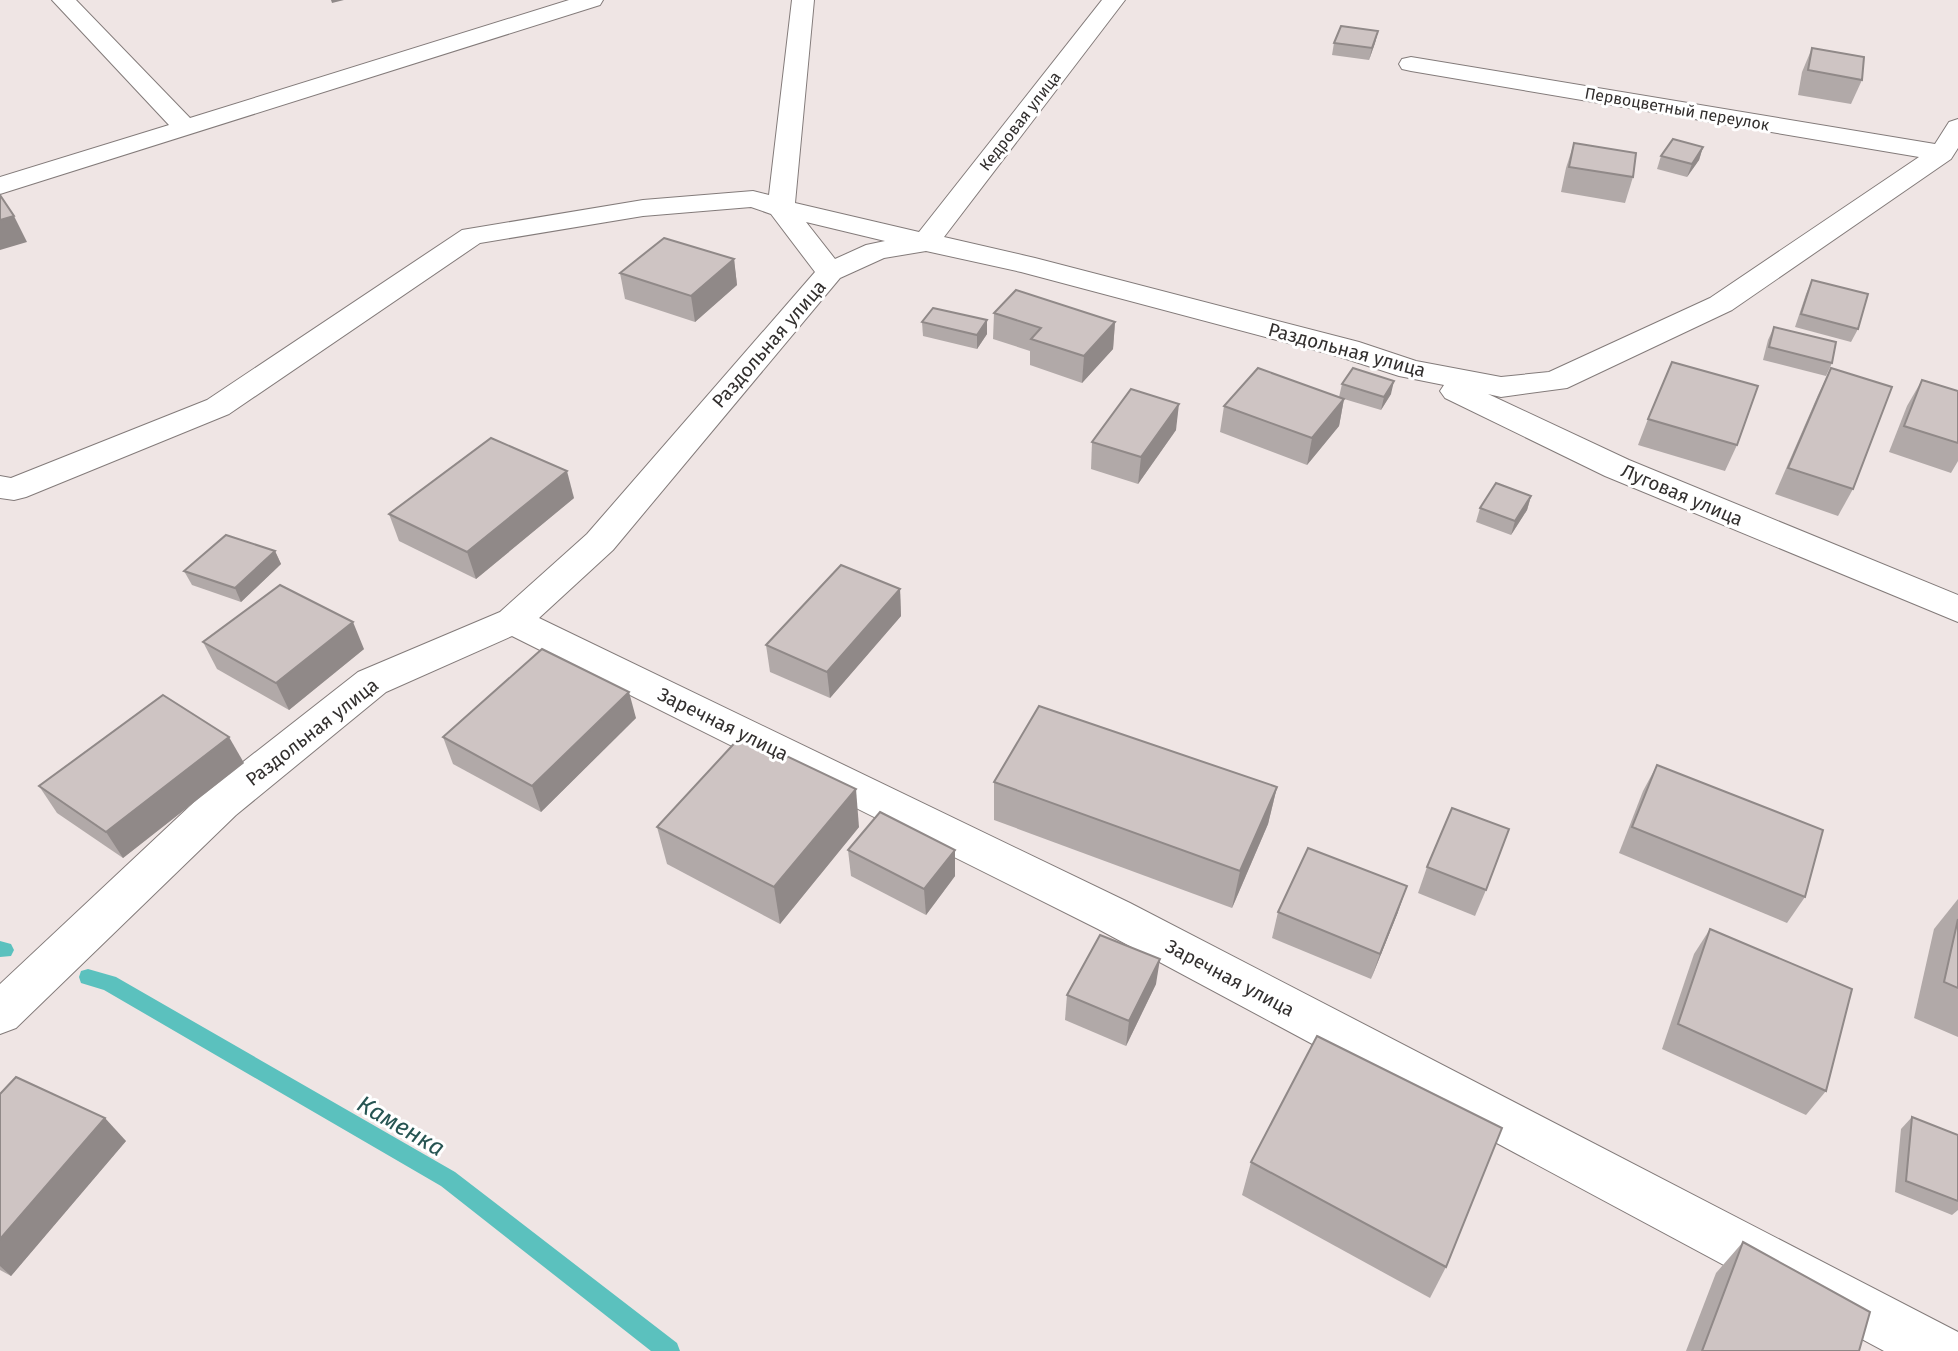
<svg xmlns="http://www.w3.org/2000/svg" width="1958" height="1351" viewBox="0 0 1958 1351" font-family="'Fira Sans',sans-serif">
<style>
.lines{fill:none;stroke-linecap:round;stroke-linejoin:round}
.stream{fill:#5bc1be;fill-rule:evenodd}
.street-casing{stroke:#837b7a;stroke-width:2}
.street{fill:#fff;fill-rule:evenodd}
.wall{fill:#b1a9a8}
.shaded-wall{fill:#908988}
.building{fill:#cec4c3;stroke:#908988;stroke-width:2}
.labels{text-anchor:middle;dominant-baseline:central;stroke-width:6;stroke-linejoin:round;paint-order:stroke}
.far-street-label{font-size:16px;fill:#322f2e;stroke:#fff}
.street-label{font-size:19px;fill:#322f2e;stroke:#fff}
.near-water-label{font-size:24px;font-style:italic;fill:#265452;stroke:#fff}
</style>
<rect width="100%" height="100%" fill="#efe5e4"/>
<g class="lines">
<g class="stream">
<path d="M 0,941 L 11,944 L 14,950 L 11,956 L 0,957 Z"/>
<path d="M 88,969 L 116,977 L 455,1172 L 677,1343 L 680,1351 L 651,1351 L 441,1186 L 104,990 L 81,983 L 79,977 L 81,971 Z"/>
</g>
<g class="street-casing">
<g id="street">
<path d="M 52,0 L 76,0 L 190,118 L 569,0 L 603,0 L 600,5 L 0,194 L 0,177 L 169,125 Z"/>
<path d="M 792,0 L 814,0 L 795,203 L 919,232 L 1102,0 L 1125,0 L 944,237 L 1035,258 L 1359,342 L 1416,361 L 1501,377 L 1549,372 L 1710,298 L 1919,157 L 1411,71 L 1402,69 L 1399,64 L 1402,59 L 1411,57 L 1935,144 L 1949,122 L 1958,119 L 1958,148 L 1951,159 L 1732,310 L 1567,388 L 1501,397 L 1488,394 L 1629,460 L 1958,595 L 1958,622 L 1605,476 L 1445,398 L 1440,391 L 1444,385 L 1399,376 L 1337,356 L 1021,272 L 926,251 L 884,258 L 840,278 L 613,550 L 539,618 L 1130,903 L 1958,1332 L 1958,1351 L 1884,1351 L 1098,929 L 512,636 L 386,692 L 236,815 L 16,1028 L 0,1034 L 0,984 L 206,791 L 358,672 L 500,612 L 587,534 L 815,272 L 771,214 L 751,207 L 643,216 L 480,243 L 229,414 L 26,497 L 14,500 L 0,498 L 0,476 L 11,478 L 207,400 L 462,230 L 643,200 L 753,191 L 769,195 ZM 806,222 L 885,241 L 866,245 L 835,259 Z"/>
</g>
</g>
<use href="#street" class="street"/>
</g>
<g class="wall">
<path d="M 1378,31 L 1375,43 L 1369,60 L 1332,55 L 1334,43 Z"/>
<path d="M 1812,48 L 1862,80 L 1851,104 L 1798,95 L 1802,72 Z"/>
<path d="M 1574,143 L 1633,177 L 1625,203 L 1561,192 L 1566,168 Z"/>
<path d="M 1703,147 L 1699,160 L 1687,177 L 1657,169 L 1661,156 Z"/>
<path d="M 734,259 L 737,285 L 695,322 L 625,299 L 620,273 Z"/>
<path d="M 1812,280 L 1858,329 L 1851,342 L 1795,327 L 1806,294 Z"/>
<path d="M 994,313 L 1115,322 L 1113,349 L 1082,383 L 1030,365 L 1030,351 L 993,339 Z"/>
<path d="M 987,320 L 987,334 L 977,349 L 923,336 L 922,322 Z"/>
<path d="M 1774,327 L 1832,363 L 1826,376 L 1763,360 L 1768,340 Z"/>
<path d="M 1831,368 L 1853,489 L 1838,516 L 1775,494 L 1818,395 Z"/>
<path d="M 1922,380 L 1958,391 L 1958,461 L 1951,473 L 1889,452 L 1907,406 Z"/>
<path d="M 1342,384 L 1391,394 L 1381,410 L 1344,399 L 1339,426 L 1307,465 L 1220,432 L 1224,406 L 1339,397 Z"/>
<path d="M 1648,419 L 1737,445 L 1725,471 L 1638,445 Z"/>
<path d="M 1176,430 L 1138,484 L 1091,469 L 1092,442 Z"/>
<path d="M 1531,496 L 1527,510 L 1511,535 L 1476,522 L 1480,508 Z"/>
<path d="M 574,498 L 476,579 L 399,541 L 389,514 Z"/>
<path d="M 275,551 L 281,564 L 241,602 L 192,585 L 184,571 Z"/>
<path d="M 900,589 L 901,616 L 830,698 L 770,672 L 766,645 Z"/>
<path d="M 203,642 L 364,649 L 289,710 L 217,669 Z"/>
<path d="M 636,718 L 541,812 L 453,764 L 443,737 Z"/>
<path d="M 244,763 L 123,858 L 57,813 L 39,786 Z"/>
<path d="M 1657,765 L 1805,897 L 1787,923 L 1619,853 L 1643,791 Z"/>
<path d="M 994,782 L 1277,787 L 1268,824 L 1232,908 L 994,820 Z"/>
<path d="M 657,827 L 859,827 L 780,924 L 667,864 Z"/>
<path d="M 848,850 L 955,850 L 955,876 L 926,915 L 851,876 Z"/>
<path d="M 1427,867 L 1486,890 L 1475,916 L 1418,893 Z"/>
<path d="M 1958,899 L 1958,1037 L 1914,1018 L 1934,929 Z"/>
<path d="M 1278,912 L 1398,912 L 1371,979 L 1272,938 Z"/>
<path d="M 1710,929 L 1826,1091 L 1806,1115 L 1662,1049 L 1694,954 Z"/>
<path d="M 1156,984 L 1126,1046 L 1065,1020 L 1067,995 Z"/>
<path d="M 0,1094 L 126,1141 L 11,1276 L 0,1270 Z"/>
<path d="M 1912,1117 L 1958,1135 L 1958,1210 L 1952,1215 L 1895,1192 L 1901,1129 Z"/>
<path d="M 1251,1162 L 1446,1267 L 1430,1298 L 1242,1195 Z"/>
<path d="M 1743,1242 L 1859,1351 L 1686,1351 L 1716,1273 Z"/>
</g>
<g class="shaded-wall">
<path d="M 331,0 L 344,0 L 332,3 Z"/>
<path d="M 1378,31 L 1375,43 L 1369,60 L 1372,48 Z"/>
<path d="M 1703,147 L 1699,160 L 1687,177 L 1692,164 Z"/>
<path d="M 14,216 L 27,242 L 0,250 L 0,220 Z"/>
<path d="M 734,259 L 737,285 L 695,322 L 691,296 Z"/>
<path d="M 987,320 L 987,334 L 977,349 L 977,335 Z"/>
<path d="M 1115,322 L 1113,349 L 1082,383 L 1084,356 Z"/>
<path d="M 1394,381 L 1391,394 L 1381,410 L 1384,397 Z"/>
<path d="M 1344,399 L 1339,426 L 1307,465 L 1312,438 Z"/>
<path d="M 1179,404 L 1176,430 L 1138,484 L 1141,457 Z"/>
<path d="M 567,471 L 574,498 L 476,579 L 467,552 Z"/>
<path d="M 1531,496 L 1527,510 L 1511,535 L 1515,521 Z"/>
<path d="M 275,551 L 281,564 L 241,602 L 235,588 Z"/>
<path d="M 900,589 L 901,616 L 830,698 L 827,672 Z"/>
<path d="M 353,622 L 364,649 L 289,710 L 276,683 Z"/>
<path d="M 629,692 L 636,718 L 541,812 L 532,786 Z"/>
<path d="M 229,737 L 244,763 L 123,858 L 106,832 Z"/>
<path d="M 1277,787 L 1268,824 L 1232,908 L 1240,871 Z"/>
<path d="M 856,789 L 859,827 L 780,924 L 774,887 Z"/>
<path d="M 955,850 L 955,876 L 926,915 L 924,889 Z"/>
<path d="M 1407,886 L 1398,912 L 1371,979 L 1380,954 Z"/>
<path d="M 1160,959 L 1156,984 L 1126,1046 L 1129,1021 Z"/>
<path d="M 105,1118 L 126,1141 L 11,1276 L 0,1266 L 0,1239 Z"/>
</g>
<g class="building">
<path d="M 1341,26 L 1378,31 L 1372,48 L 1334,43 Z"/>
<path d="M 1812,48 L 1864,57 L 1862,80 L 1808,70 Z"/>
<path d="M 1673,139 L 1703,147 L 1692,164 L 1661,156 Z"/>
<path d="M 1574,143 L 1636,153 L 1633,177 L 1569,167 Z"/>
<path d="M 0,195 L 14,216 L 0,220 Z"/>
<path d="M 664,238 L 734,259 L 691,296 L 620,273 Z"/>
<path d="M 1812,280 L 1868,294 L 1858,329 L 1801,314 Z"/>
<path d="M 1016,290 L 1115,322 L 1084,356 L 1031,339 L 1041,328 L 994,313 Z"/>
<path d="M 933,308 L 987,320 L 977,335 L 922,322 Z"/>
<path d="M 1774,327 L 1836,342 L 1832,363 L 1769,347 Z"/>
<path d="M 1672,362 L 1758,386 L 1737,445 L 1648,419 Z"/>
<path d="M 1258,368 L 1344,399 L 1312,438 L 1224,406 Z"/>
<path d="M 1353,368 L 1394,381 L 1384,397 L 1342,384 Z"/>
<path d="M 1831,368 L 1892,387 L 1853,489 L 1788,468 Z"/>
<path d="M 1922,380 L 1958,391 L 1958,443 L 1904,426 Z"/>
<path d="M 1131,389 L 1179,404 L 1141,457 L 1092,442 Z"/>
<path d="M 491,438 L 567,471 L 467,552 L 389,514 Z"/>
<path d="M 1496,483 L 1531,496 L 1515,521 L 1480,508 Z"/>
<path d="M 226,535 L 275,551 L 235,588 L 184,571 Z"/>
<path d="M 841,565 L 900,589 L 827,672 L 766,645 Z"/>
<path d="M 280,585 L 353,622 L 276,683 L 203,642 Z"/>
<path d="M 542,649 L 629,692 L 532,786 L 443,737 Z"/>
<path d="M 163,695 L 229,737 L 106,832 L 39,786 Z"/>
<path d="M 1039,706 L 1277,787 L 1240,871 L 994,782 Z"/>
<path d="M 742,735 L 856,789 L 774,887 L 657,827 Z"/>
<path d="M 1657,765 L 1823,830 L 1805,897 L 1632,827 Z"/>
<path d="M 1452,808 L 1509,829 L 1486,890 L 1427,867 Z"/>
<path d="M 880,812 L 955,850 L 924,889 L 848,850 Z"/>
<path d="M 1308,848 L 1407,886 L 1380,954 L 1278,912 Z"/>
<path d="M 1958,919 L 1958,988 L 1944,982 Z"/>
<path d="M 1710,929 L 1852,989 L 1826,1091 L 1678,1024 Z"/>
<path d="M 1100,935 L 1160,959 L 1129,1021 L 1067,995 Z"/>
<path d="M 1317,1036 L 1502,1128 L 1446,1267 L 1251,1162 Z"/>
<path d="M 16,1077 L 105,1118 L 0,1239 L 0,1094 Z"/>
<path d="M 1912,1117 L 1958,1135 L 1958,1201 L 1906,1181 Z"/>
<path d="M 1743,1242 L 1870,1312 L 1859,1351 L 1702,1351 Z"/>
</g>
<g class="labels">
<g class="far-street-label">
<text transform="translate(1677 109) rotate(10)">Первоцветный переулок</text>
<text transform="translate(1020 121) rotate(-52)">Кедровая улица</text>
</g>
<g class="street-label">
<text transform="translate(769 344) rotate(-49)">Раздольная улица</text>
<text transform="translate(1347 350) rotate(15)">Раздольная улица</text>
<text transform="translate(1682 495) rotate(23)">Луговая улица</text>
<text transform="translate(723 724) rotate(26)">Заречная улица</text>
<text transform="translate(312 732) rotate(-38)">Раздольная улица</text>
<text transform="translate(1230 978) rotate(28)">Заречная улица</text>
</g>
<g class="near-water-label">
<text transform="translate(401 1126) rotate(30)">Каменка</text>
</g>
</g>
</svg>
